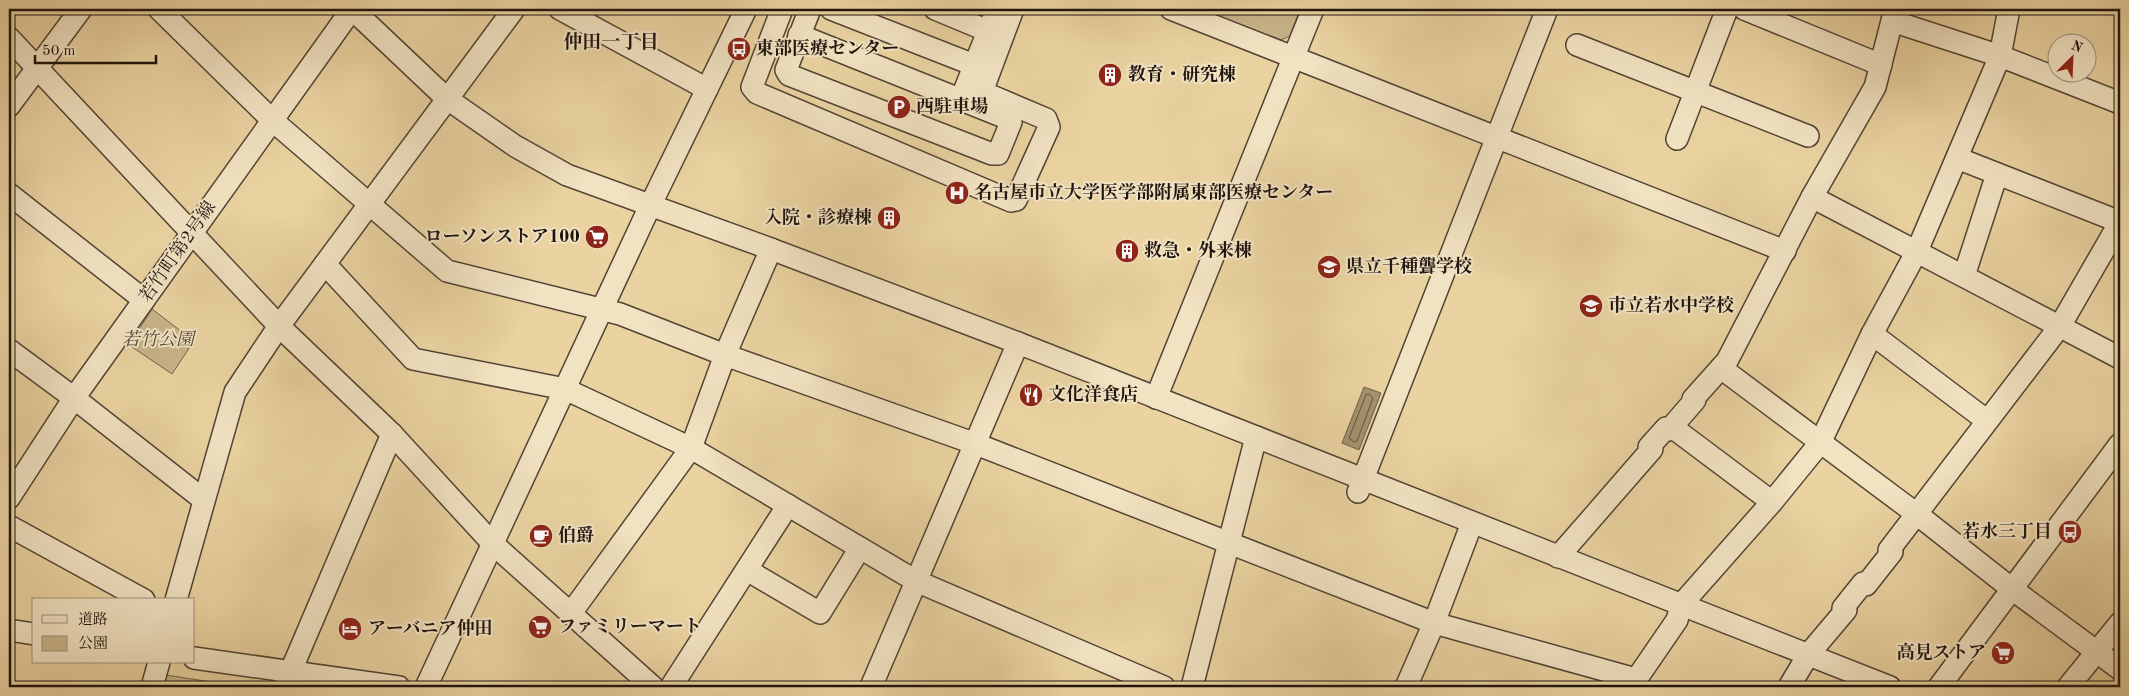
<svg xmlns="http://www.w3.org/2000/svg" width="2129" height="696" viewBox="0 0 2129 696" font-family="'Old Standard TT','Noto Serif JP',serif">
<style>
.green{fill:#c7b388;stroke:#73644c}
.water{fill:#a5926f;stroke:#6f6049}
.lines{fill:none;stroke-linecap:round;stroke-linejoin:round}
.shore{stroke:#62543f;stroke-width:1}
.minor-casing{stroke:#524434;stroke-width:24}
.minor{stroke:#f1e2c2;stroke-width:21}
.labels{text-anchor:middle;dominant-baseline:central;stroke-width:4;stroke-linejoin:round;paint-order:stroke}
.poi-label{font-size:18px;font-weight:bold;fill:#1f150f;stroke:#f1e2c2;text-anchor:start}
.street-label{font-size:18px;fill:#1f150f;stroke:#f1e2c2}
.park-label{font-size:18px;font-style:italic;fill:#514433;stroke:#f1e2c2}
.neighbourhood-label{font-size:19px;font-weight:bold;fill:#1f150f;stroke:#f1e2c2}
</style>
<rect width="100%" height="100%" fill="#ead3a1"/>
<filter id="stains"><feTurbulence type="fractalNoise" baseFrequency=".004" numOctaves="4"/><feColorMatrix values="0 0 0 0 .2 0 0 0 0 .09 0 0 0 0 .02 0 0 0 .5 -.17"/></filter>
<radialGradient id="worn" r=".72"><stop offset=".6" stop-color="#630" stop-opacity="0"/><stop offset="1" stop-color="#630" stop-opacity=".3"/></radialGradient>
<g class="green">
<path d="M 1200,9 L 1300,9 L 1290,36 L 1281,40 Z"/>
<path d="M 152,309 L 194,341 L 172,374 L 129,345 Z"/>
<path d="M 166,675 L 244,687 L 162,687 Z"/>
</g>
<path class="water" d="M 1364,387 L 1381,393 L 1359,450 L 1342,443 Z"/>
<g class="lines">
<path class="shore" d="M 1369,394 L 1373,398 L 1357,441 L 1354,442 L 1349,438 L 1366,395 Z"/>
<g class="minor-casing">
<g id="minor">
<path d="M 159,9 L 272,120 L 447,271 L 620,314 L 725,355 L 976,444 L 1434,623 L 1636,679"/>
<path d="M 352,9 L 446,98 L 515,146 L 567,175 L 771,249 L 1018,343 L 1890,687"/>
<path d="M 560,9 L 707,89"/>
<path d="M 782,9 L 752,87 L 757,93 L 1011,201 L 1016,200 L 1049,127 L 1046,119 L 987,94 L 983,89 L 1013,9"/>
<path d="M 831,9 L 974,65"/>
<path d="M 935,9 L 988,31"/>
<path d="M 1171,9 L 1785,251"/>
<path d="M 1744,9 L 1881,65"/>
<path d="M 1892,21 L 2000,56 L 2120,103"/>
<path d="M 799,35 L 1009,119 L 1011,122 L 998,154 L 992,154 L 789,75 L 786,70 L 810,9"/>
<path d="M 9,38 L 279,326 L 392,434 L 493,544 L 653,687"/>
<path d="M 1577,45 L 1808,136"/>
<path d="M 961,99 L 997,9"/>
<path d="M 9,106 L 81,9"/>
<path d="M 1677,139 L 1727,9"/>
<path d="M 1957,158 L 2120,222"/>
<path d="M 9,194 L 144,300"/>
<path d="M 1812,197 L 2120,358"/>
<path d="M 325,264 L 413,359 L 565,389 L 691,448 L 916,581 L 1164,687"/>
<path d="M 1964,276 L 1997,174"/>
<path d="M 1872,334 L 1986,420"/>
<path d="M 9,350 L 74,398 L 204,500"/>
<path d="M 1721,368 L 1918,515 L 2012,589 L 2120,669"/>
<path d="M 1156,398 L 1313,9"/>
<path d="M 1672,427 L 1772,502"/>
<path d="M 1358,492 L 1547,9"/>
<path d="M 9,498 L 74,398 L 352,9"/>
<path d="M 9,526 L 144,600"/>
<path d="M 1558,557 L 1652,449 L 1649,447 L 1666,428 L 1669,430 L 1695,400 L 1693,399 L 1727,361 L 1812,197 L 1875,87 L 1895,9"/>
<path d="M 747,570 L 820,613 L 860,548"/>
<path d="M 176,600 L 235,392 L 279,326 L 514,9"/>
<path d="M 571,613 L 691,448 L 725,355 L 771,249"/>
<path d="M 9,630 L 34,634"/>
<path d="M 194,658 L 399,687"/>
<path d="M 152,687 L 159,662"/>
<path d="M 284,687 L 392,434"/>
<path d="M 426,687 L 650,206 L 746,9"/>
<path d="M 671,687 L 788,505"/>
<path d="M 871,687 L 1018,343"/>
<path d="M 1192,687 L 1256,437"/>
<path d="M 1406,687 L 1434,623 L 1472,523"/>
<path d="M 1631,687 L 1677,620 L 1681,605 L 1772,502 L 1820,443 L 1872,334 L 1917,251 L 2000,56 L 2009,9"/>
<path d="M 1789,687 L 1808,655 L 1846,610 L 1843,608 L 1863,583 L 1866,585 L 1892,552 L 1889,550 L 2060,326 L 2120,222"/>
<path d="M 1939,687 L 2120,444"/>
<path d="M 2068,687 L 2120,623"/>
</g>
</g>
<use href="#minor" class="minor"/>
</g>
<defs>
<g id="bus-disc" transform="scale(1.25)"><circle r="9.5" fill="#8f2418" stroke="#f1e2c2"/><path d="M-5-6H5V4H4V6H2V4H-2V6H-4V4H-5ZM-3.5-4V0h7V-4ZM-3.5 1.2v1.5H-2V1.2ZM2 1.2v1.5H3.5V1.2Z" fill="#fff"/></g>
<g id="building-disc" transform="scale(1.25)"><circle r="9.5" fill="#8f2418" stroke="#f1e2c2"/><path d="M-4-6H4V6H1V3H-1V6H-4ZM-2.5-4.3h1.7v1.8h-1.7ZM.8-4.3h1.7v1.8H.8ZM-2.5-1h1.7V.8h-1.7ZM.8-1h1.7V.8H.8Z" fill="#fff"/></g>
<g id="parking-disc" transform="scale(1.25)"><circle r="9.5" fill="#8f2418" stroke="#f1e2c2"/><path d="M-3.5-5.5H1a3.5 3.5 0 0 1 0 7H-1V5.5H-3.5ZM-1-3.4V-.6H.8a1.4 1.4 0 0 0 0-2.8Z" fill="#fff"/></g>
<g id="hospital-disc" transform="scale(1.25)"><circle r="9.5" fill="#8f2418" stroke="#f1e2c2"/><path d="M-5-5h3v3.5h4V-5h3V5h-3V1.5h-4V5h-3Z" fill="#fff"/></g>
<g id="supermarket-disc" transform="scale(1.25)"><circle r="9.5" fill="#8f2418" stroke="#f1e2c2"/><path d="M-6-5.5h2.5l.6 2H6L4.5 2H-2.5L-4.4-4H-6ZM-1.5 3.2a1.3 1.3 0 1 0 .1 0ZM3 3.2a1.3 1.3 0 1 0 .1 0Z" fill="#fff"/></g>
<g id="school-disc" transform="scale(1.25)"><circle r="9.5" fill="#8f2418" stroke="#f1e2c2"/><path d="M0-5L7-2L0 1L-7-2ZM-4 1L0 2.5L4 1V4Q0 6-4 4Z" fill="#fff"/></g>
<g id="restaurant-disc" transform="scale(1.25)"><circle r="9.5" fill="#8f2418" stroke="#f1e2c2"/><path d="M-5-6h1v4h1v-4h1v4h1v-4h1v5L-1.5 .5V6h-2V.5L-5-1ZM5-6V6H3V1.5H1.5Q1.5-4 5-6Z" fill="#fff"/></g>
<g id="cafe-disc" transform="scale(1.25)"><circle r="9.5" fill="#8f2418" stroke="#f1e2c2"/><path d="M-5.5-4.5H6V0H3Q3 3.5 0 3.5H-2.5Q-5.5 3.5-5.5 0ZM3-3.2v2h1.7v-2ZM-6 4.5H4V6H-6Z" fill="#fff"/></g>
<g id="hotel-disc" transform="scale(1.25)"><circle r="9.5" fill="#8f2418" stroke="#f1e2c2"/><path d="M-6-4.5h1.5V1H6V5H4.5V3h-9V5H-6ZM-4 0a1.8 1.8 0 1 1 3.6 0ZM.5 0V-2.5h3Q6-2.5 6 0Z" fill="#fff"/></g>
</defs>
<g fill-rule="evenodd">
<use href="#bus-disc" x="739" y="49"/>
<use href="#building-disc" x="1110" y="75"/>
<use href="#parking-disc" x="899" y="107"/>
<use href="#hospital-disc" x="957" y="193"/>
<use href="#building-disc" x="889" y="218"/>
<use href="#supermarket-disc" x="597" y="237"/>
<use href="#building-disc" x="1127" y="251"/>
<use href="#school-disc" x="1329" y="267"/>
<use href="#school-disc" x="1591" y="306"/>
<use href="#restaurant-disc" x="1031" y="395"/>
<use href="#bus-disc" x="2070" y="532"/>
<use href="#cafe-disc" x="541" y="536"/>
<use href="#supermarket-disc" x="540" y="627"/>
<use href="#hotel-disc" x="350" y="629"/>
<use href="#supermarket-disc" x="2003" y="653"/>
</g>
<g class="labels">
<g class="poi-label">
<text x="756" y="49">東部医療センター</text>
<text x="1128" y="75">教育・研究棟</text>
<text x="916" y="107">西駐車場</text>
<text x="974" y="193">名古屋市立大学医学部附属東部医療センター</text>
<text x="872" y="218" text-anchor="end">入院・診療棟</text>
<text x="580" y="237" text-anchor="end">ローソンストア100</text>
<text x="1144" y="251">救急・外来棟</text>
<text x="1346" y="267">県立千種聾学校</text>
<text x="1608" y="306">市立若水中学校</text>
<text x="1048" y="395">文化洋食店</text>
<text x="2052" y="532" text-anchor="end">若水三丁目</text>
<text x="558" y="536">伯爵</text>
<text x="558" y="627">ファミリーマート</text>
<text x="368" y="629">アーバニア仲田</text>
<text x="1986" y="653" text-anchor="end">高見ストア</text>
</g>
<g class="street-label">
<text transform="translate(178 252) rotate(-55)">若竹町第2号線</text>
</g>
<g class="park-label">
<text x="158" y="340">若竹公園</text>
</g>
<g class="neighbourhood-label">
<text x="611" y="43">仲田一丁目</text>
</g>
</g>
<rect width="2129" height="696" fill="none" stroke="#ead3a1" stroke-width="30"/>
<rect x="10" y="10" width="2109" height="676" fill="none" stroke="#1f150f" stroke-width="2.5"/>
<rect x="15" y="15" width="2099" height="666" fill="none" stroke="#1f150f"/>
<rect x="32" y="598" width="162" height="65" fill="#f1e2c2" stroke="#9d907a"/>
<rect x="42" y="615" width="25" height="8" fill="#f1e2c2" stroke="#9d907a"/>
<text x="78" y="624" font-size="15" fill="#1f150f">道路</text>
<rect x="42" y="636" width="25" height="15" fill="#c7b388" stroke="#9d907a"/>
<text x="78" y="648" font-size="15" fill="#1f150f">公園</text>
<g transform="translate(2072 58) rotate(24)"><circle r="24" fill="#f1e2c2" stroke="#9d907a"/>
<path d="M0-4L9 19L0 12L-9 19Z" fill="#8f2418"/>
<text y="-8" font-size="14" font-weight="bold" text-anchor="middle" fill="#1f150f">N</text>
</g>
<path d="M35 55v8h121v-8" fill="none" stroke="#1f150f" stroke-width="2.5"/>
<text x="42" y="55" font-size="15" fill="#1f150f" stroke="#f1e2c2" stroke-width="4" paint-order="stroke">50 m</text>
<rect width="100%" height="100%" filter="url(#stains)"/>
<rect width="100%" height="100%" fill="url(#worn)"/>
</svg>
